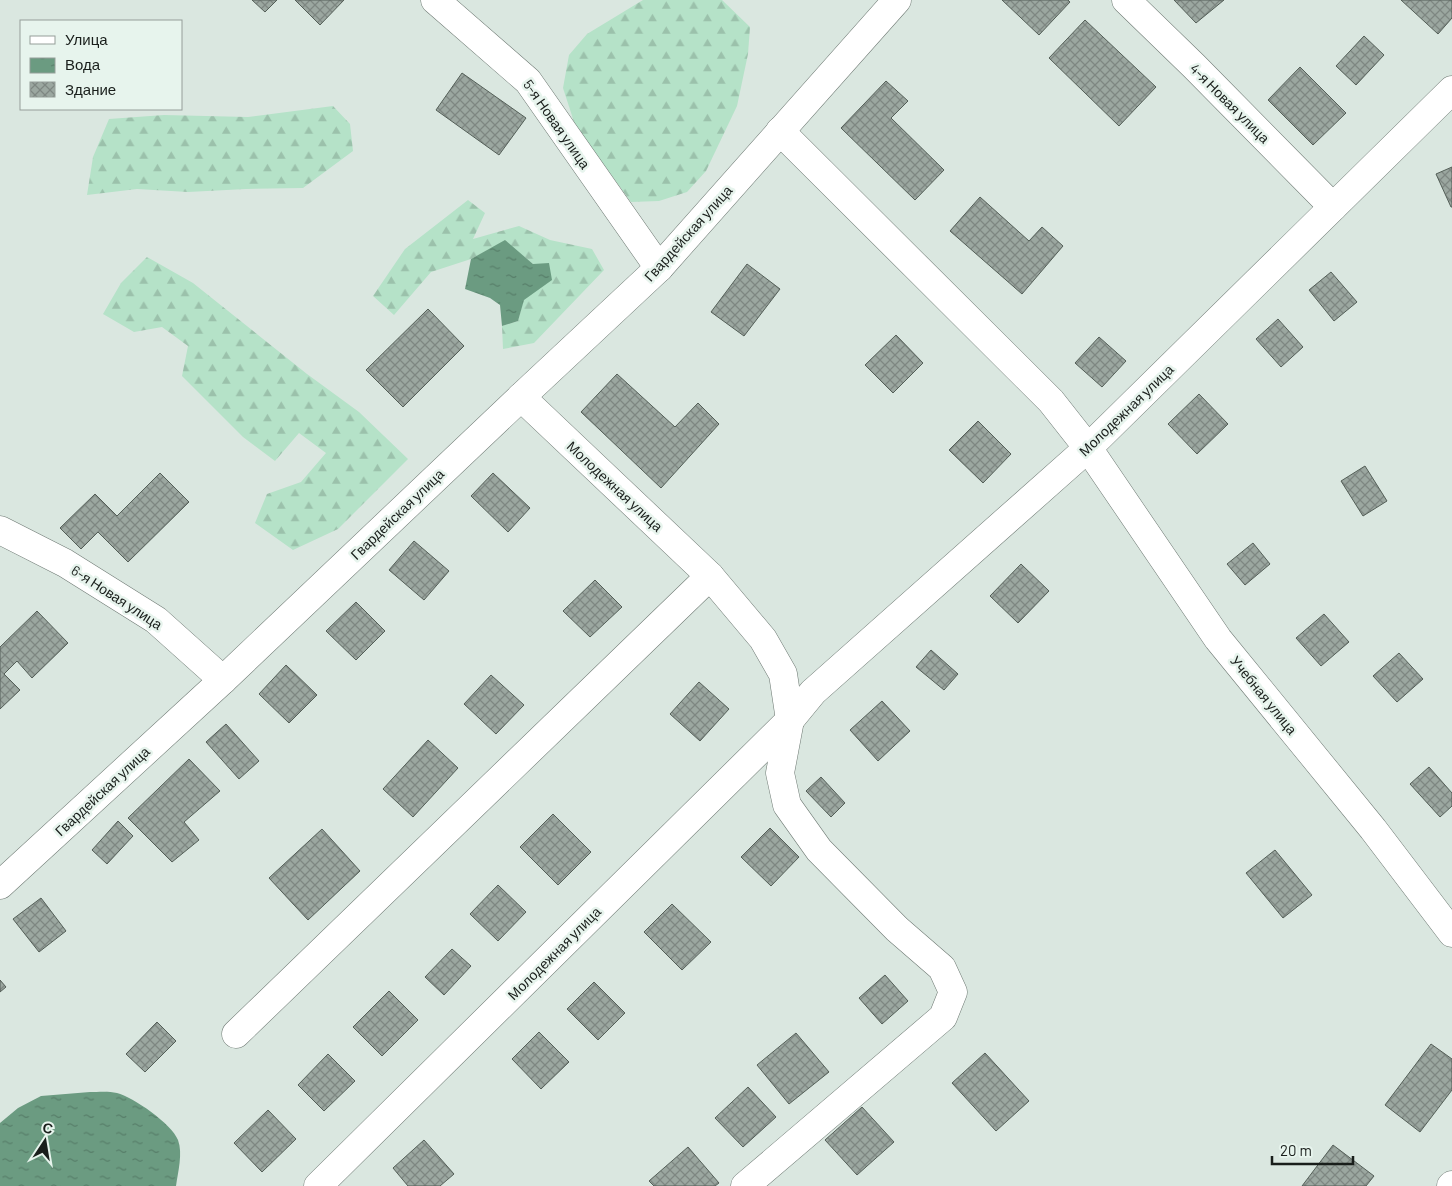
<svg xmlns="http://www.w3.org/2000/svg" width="1452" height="1186" viewBox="0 0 1452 1186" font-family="Barlow,sans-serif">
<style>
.forest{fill:url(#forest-firs)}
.water{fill:url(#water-ripples)}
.building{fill:url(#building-cross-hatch);stroke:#545f58}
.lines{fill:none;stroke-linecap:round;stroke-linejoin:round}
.minor-casing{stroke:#6e7973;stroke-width:29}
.secondary-casing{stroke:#6e7973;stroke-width:29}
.minor{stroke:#fff;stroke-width:28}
.secondary{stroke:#fff;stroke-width:28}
.labels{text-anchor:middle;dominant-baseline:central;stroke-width:5;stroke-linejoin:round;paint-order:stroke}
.street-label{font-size:14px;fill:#191e1b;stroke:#e7f4ed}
</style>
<defs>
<pattern id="forest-firs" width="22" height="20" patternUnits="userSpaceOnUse" patternTransform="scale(1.25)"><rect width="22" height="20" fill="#b5e2c8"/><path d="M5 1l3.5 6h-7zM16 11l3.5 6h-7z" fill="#9bc1ab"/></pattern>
<pattern id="water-ripples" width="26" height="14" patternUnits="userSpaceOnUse" patternTransform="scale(1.25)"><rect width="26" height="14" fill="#6b9b81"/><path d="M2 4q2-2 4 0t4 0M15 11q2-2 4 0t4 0" fill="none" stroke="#577e69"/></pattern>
<pattern id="building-cross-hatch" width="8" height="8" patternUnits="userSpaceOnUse" patternTransform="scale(1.25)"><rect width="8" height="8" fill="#9ba7a0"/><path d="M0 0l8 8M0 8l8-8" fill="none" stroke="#7e8782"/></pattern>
</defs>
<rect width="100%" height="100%" fill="#dae7e0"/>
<g class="forest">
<path d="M 643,0 L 722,0 L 750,27 L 748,54 L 737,106 L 706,171 L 687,192 L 659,201 L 631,202 L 575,125 L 563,88 L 569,55 L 587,34 Z"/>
<path d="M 333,106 L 350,124 L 353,151 L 303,188 L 246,189 L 188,192 L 137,189 L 87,195 L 93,157 L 109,119 L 164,115 L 248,117 Z"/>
<path d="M 468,200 L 485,213 L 473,239 L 519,226 L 550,240 L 592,249 L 604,270 L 534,343 L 503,349 L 502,326 L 518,321 L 533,264 L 505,241 L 471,259 L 431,272 L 394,315 L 373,296 L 405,249 Z"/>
<path d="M 147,257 L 193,283 L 307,374 L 359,412 L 408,459 L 338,529 L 293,550 L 255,523 L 267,494 L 301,482 L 326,453 L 299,433 L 275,461 L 243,437 L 182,376 L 188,346 L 162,327 L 134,332 L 103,314 L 121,283 Z"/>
</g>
<g class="water">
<path d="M 505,240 L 533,264 L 549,263 L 552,280 L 524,300 L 518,321 L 502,326 L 500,305 L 490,298 L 465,289 L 471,259 Z"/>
<path d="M 90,1092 C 98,1092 109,1091 117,1093 C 133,1097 172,1124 178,1140 C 183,1153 178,1172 176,1186 L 0,1186 L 0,1123 L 18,1108 L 41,1096 Z"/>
</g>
<g class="building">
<path d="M 252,0 L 277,0 L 265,12 Z"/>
<path d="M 295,0 L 344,0 L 320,25 Z"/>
<path d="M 1002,0 L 1068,0 L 1070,2 L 1039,35 Z"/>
<path d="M 1174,0 L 1224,0 L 1196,23 Z"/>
<path d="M 1401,0 L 1452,0 L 1452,18 L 1438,34 Z"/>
<path d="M 1085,20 L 1156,87 L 1119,126 L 1049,58 Z"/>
<path d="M 1364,36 L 1384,55 L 1356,85 L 1336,66 Z"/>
<path d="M 1300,67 L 1346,113 L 1313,145 L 1268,100 Z"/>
<path d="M 462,73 L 526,118 L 499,155 L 436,110 Z"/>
<path d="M 886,81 L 908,101 L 891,118 L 944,170 L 915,200 L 841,128 Z"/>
<path d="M 1452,167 L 1452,207 L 1451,207 L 1436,174 Z"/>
<path d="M 980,197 L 1029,241 L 1042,227 L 1063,246 L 1022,294 L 950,231 Z"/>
<path d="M 747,264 L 780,289 L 744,336 L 711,312 Z"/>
<path d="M 1331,272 L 1357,302 L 1334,321 L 1309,290 Z"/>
<path d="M 428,309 L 464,346 L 403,407 L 366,370 Z"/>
<path d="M 1278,319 L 1303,347 L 1281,367 L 1256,339 Z"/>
<path d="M 896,335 L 923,363 L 893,393 L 865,365 Z"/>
<path d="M 1099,337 L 1126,361 L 1102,387 L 1075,363 Z"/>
<path d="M 617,374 L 675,427 L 698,403 L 719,424 L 661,488 L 581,412 Z"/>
<path d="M 1199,394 L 1228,424 L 1197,454 L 1168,424 Z"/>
<path d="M 978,421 L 1011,454 L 983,483 L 949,450 Z"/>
<path d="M 1365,466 L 1387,501 L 1363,516 L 1341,481 Z"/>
<path d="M 160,473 L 189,502 L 128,562 L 98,532 L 81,549 L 60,528 L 95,494 L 117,516 Z"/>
<path d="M 493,473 L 530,508 L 508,532 L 471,496 Z"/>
<path d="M 414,541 L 449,571 L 424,600 L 389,570 Z"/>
<path d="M 1253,543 L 1270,564 L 1245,585 L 1227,564 Z"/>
<path d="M 1021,564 L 1049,591 L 1018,623 L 990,596 Z"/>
<path d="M 595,580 L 622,607 L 590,637 L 563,611 Z"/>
<path d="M 356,602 L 385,631 L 356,660 L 326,631 Z"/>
<path d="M 37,611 L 68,643 L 32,678 L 17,661 L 4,674 L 20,690 L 0,709 L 0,647 Z"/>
<path d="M 1324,614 L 1349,642 L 1321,666 L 1296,638 Z"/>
<path d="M 931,650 L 958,674 L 944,690 L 916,667 Z"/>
<path d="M 1399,653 L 1423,679 L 1397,702 L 1373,676 Z"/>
<path d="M 286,665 L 317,695 L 289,723 L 259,694 Z"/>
<path d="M 491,675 L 524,705 L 496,734 L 464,704 Z"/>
<path d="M 699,682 L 729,709 L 700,741 L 670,714 Z"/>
<path d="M 882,701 L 910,731 L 878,761 L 850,730 Z"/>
<path d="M 226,724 L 259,761 L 239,779 L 206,742 Z"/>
<path d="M 428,740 L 458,768 L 413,817 L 383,789 Z"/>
<path d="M 189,759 L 220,791 L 184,822 L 199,840 L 172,862 L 128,818 Z"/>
<path d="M 1429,767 L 1452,793 L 1452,806 L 1440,817 L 1410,784 Z"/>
<path d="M 821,777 L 845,803 L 831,817 L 806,791 Z"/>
<path d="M 553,814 L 591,852 L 558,885 L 520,847 Z"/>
<path d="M 118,821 L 133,836 L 107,864 L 92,850 Z"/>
<path d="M 770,828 L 799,857 L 771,886 L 741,857 Z"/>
<path d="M 322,829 L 360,871 L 308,920 L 269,878 Z"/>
<path d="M 1275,850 L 1312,895 L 1283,918 L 1246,873 Z"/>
<path d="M 498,885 L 526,912 L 498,941 L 470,914 Z"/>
<path d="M 41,898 L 66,931 L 39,952 L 13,919 Z"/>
<path d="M 672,904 L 711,942 L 682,970 L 644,932 Z"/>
<path d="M 452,949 L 471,966 L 444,995 L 425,977 Z"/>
<path d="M 885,975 L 908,1001 L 882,1024 L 859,998 Z"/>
<path d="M 0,980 L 6,987 L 0,992 Z"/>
<path d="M 594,982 L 625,1013 L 598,1040 L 567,1009 Z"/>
<path d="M 389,991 L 418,1020 L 382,1056 L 353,1027 Z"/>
<path d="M 157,1022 L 176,1041 L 145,1072 L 126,1054 Z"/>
<path d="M 539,1032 L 569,1062 L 541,1089 L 512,1059 Z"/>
<path d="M 796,1033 L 829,1072 L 789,1104 L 757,1065 Z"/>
<path d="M 1431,1044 L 1452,1059 L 1452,1090 L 1420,1132 L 1385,1105 Z"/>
<path d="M 985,1053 L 1029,1101 L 996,1131 L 952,1083 Z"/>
<path d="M 328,1054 L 355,1081 L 324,1111 L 298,1085 Z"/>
<path d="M 748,1087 L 776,1117 L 743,1147 L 715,1118 Z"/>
<path d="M 862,1107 L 894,1142 L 857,1175 L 825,1140 Z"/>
<path d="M 268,1110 L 296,1139 L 262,1172 L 234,1143 Z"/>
<path d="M 424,1140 L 454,1174 L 440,1186 L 408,1186 L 393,1168 Z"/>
<path d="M 1333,1145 L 1374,1176 L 1366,1186 L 1302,1186 Z"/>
<path d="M 688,1147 L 719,1183 L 715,1186 L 654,1186 L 649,1181 Z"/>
</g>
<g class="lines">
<g class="minor-casing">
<g id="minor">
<path d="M 435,0 L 528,81 L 659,268"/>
<path d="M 1126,0 L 1194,66 L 1333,207"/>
<path d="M 780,131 L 1051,401 L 1088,448 L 1218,639 L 1373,829 L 1452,933"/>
<path d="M 521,397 L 710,576 L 763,639 L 783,674 L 790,720 L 780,773 L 787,805 L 819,850 L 897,929 L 942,968 L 953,992 L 943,1017 L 745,1186"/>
<path d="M 0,530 L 65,563 L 156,620 L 223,680"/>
<path d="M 236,1034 L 710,576"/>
<path d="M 318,1186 L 790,720 L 813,692 L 1088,448 L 1452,90"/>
<path d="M 1451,1186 L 1452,1185"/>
</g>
</g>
<g class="secondary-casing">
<path id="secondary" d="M 0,885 L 223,680 L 521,397 L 659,268 L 897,0"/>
</g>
<use href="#minor" class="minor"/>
<use href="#secondary" class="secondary"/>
</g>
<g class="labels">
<g class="street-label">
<text transform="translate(1230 103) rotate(45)">4-я Новая улица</text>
<text transform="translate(557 124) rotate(55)">5-я Новая улица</text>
<text transform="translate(688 233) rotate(-48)">Гвардейская улица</text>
<text transform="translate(1126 410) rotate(-44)">Молодежная улица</text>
<text transform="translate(615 486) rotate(43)">Молодежная улица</text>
<text transform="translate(397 514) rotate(-44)">Гвардейская улица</text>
<text transform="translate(117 597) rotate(33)">6-я Новая улица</text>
<text transform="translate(1264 695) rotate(51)">Учебная улица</text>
<text transform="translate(102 791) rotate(-43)">Гвардейская улица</text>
<text transform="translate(554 953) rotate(-45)">Молодежная улица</text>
</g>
</g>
<rect x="20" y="20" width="162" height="90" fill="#e7f4ed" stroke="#959e99"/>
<rect x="30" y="36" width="25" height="8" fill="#ffffff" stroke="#959e99"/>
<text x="65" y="45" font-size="15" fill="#191e1b">Улица</text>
<rect x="30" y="58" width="25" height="15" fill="url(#water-ripples)" stroke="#959e99"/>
<text x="65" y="70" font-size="15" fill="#191e1b">Вода</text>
<rect x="30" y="82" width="25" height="15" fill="url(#building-cross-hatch)" stroke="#959e99"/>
<text x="65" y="95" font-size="15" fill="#191e1b">Здание</text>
<g transform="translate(45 1141) rotate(12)" stroke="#e7f4ed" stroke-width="4" paint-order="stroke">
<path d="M0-4L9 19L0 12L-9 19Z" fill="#191e1b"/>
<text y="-8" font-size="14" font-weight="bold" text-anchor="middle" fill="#191e1b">С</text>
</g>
<path d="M1272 1156v8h81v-8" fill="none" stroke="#191e1b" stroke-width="2.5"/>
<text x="1280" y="1156" font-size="15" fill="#191e1b" stroke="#e7f4ed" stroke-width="4" paint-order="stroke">20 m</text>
</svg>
